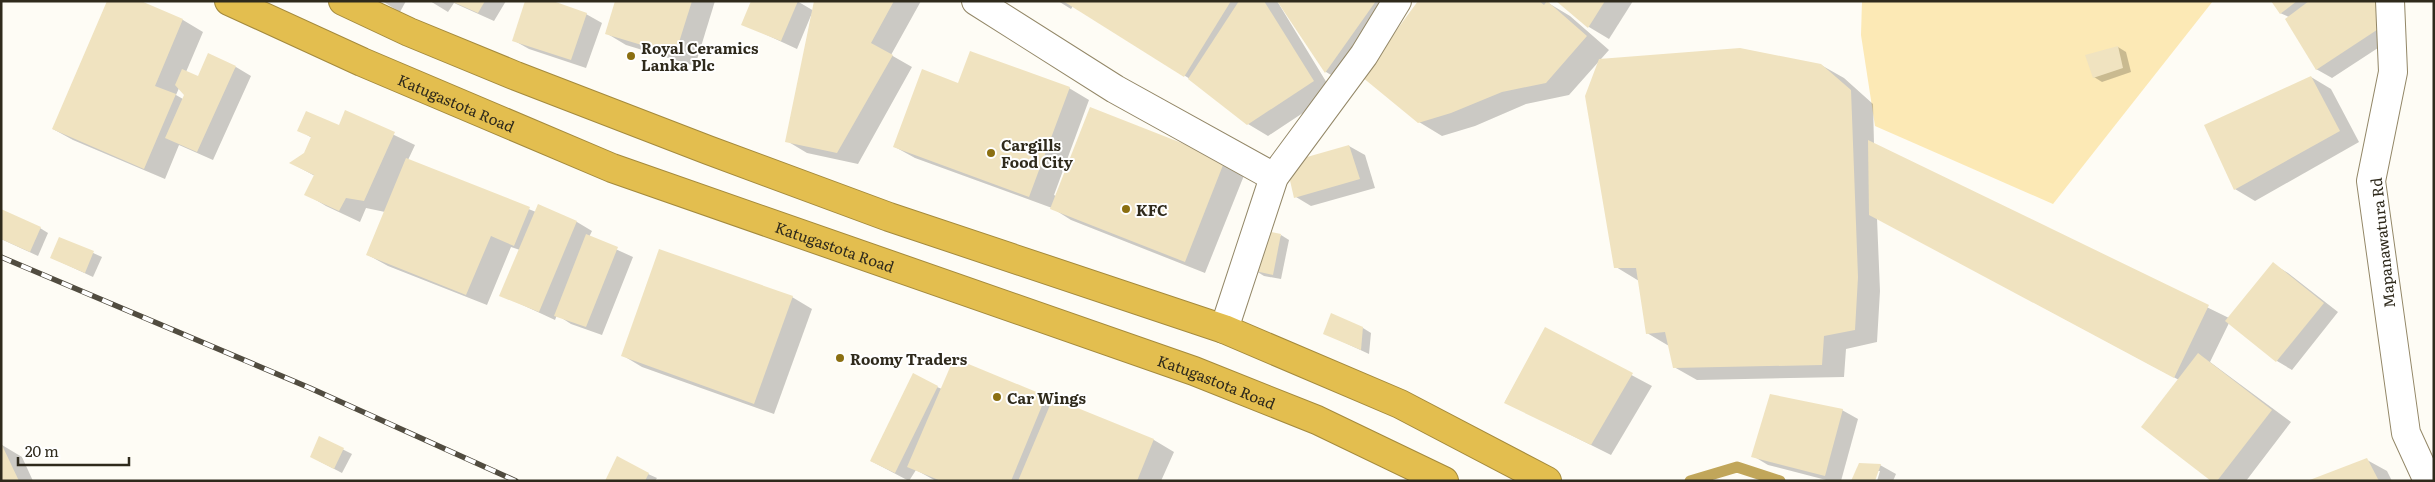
<svg xmlns="http://www.w3.org/2000/svg" width="2435" height="482" viewBox="0 0 2435 482" font-family="Literata,serif">
<style>
.green{fill:#fce9b5}
.shadow{fill:#0003;fill-rule:evenodd}
.lines{fill:none;stroke-linecap:round;stroke-linejoin:round}
.stream{stroke:#c1a65a;stroke-width:11}
.building{fill:#f0e3c0}
.minor-casing{stroke:#938767;stroke-width:30}
.highway-casing{stroke:#a48a3d;stroke-width:30}
.minor{stroke:#fff;stroke-width:28}
.highway{stroke:#e3be4f;stroke-width:28}
.rail-casing{stroke:#514c40;stroke-width:5.5}
.rail{stroke:#fff;stroke-width:4;stroke-dasharray:11;stroke-linecap:butt}
.poi-dot{fill:#8b6f11;stroke:#fff;stroke-width:2}
.labels{text-anchor:middle;dominant-baseline:central;stroke-width:4;stroke-linejoin:round;paint-order:stroke}
.poi-label{font-size:15px;font-weight:bold;fill:#2f2a1c;stroke:#fff;text-anchor:start}
.street-label{font-size:15px;fill:#2f2a1c;stroke:#fff}
</style>
<rect width="100%" height="100%" fill="#fefcf5"/>
<path class="green" d="M 1862,1 L 2213,1 L 2053,204 L 1875,126 L 1861,35 Z"/>
<g class="shadow">
<path d="M 138,1 L 183,20 L 203,32 L 186,72 L 198,78 L 236,67 L 251,76 L 213,160 L 179,145 L 165,179 L 73,140 L 53,129 ZM 179,88 L 186,95 L 183,99 L 176,95 Z"/>
<path d="M 382,1 L 406,1 L 400,12 Z"/>
<path d="M 430,1 L 506,1 L 494,21 L 454,3 L 448,12 Z"/>
<path d="M 616,1 L 715,1 L 695,66 L 626,45 L 606,33 Z"/>
<path d="M 797,1 L 814,11 L 816,1 L 921,1 L 891,55 L 912,67 L 858,164 L 807,153 L 787,141 L 812,13 L 797,49 L 743,24 Z"/>
<path d="M 1058,1 L 1277,1 L 1333,93 L 1268,136 L 1248,124 L 1190,79 L 1073,6 L 1071,9 Z"/>
<path d="M 1279,1 L 1404,1 L 1345,83 L 1326,72 Z"/>
<path d="M 1419,1 L 1545,1 L 1570,16 L 1609,50 L 1569,95 L 1526,104 L 1475,126 L 1442,136 L 1419,122 Z"/>
<path d="M 1558,1 L 1633,1 L 1609,39 L 1589,27 Z"/>
<path d="M 2272,1 L 2390,1 L 2404,31 L 2332,78 L 2316,69 L 2289,17 L 2280,13 Z"/>
<path d="M 586,14 L 602,23 L 586,68 L 529,49 L 513,40 Z"/>
<path d="M 2118,47 L 2126,52 L 2131,72 L 2102,82 L 2094,77 Z"/>
<path d="M 1821,65 L 1844,78 L 1873,104 L 1874,144 L 2229,318 L 2273,264 L 2288,273 L 2338,312 L 2292,370 L 2277,361 L 2229,323 L 2210,362 L 2291,422 L 2246,481 L 2213,481 L 2179,380 L 1877,218 L 1880,291 L 1877,342 L 1846,349 L 1844,377 L 1697,380 L 1674,367 L 1669,346 L 1647,333 L 1639,281 L 1616,267 Z"/>
<path d="M 2311,77 L 2331,89 L 2359,142 L 2255,201 L 2235,189 Z"/>
<path d="M 959,84 L 1069,88 L 1089,100 L 1054,195 L 1056,196 L 1091,109 L 1245,173 L 1205,273 L 1071,220 L 1052,208 L 915,158 L 895,147 Z"/>
<path d="M 346,112 L 415,145 L 408,160 L 536,212 L 577,222 L 592,231 L 589,237 L 633,257 L 602,335 L 571,324 L 557,315 L 555,320 L 501,295 L 520,250 L 511,247 L 487,305 L 388,266 L 368,255 L 385,212 L 366,208 L 360,222 L 326,206 L 306,194 L 315,176 L 291,163 L 305,153 L 312,138 L 299,130 L 339,127 Z"/>
<path d="M 1349,146 L 1365,155 L 1375,188 L 1311,206 L 1296,197 Z"/>
<path d="M 40,228 L 48,233 L 38,256 L 1,239 Z"/>
<path d="M 1281,235 L 1289,240 L 1281,279 L 1264,276 L 1256,271 Z"/>
<path d="M 60,238 L 102,257 L 93,277 L 52,258 Z"/>
<path d="M 792,297 L 812,309 L 774,414 L 642,367 L 622,355 Z"/>
<path d="M 1363,328 L 1371,333 L 1369,354 L 1324,333 Z"/>
<path d="M 1545,329 L 1652,386 L 1611,455 L 1505,402 Z"/>
<path d="M 954,360 L 1154,440 L 1174,452 L 1161,481 L 936,481 L 916,470 L 909,481 L 871,461 L 937,387 L 942,389 Z"/>
<path d="M 1842,410 L 1858,419 L 1841,481 L 1830,481 L 1768,465 L 1753,456 Z"/>
<path d="M 320,438 L 352,454 L 342,473 L 319,461 Z"/>
<path d="M 2,445 L 22,457 L 33,481 L 1,481 Z"/>
<path d="M 2367,460 L 2387,471 L 2392,481 L 2310,481 Z"/>
<path d="M 1880,465 L 1896,474 L 1893,481 L 1877,481 L 1880,471 L 1877,471 Z"/>
<path d="M 648,474 L 657,478 L 655,481 L 607,481 Z"/>
</g>
<g class="lines">
<path class="stream" d="M 1690,481 L 1737,467 L 1780,481"/>
</g>
<g class="building">
<path d="M 107,1 L 141,1 L 183,19 L 155,86 L 176,94 L 144,169 L 52,129 Z"/>
<path d="M 451,1 L 485,1 L 478,13 Z"/>
<path d="M 525,1 L 553,1 L 587,13 L 571,60 L 512,41 Z"/>
<path d="M 615,1 L 692,1 L 675,55 L 605,34 Z"/>
<path d="M 751,1 L 798,1 L 781,41 L 741,25 Z"/>
<path d="M 814,1 L 894,1 L 871,43 L 893,55 L 837,153 L 785,142 Z"/>
<path d="M 1063,1 L 1231,1 L 1184,77 Z"/>
<path d="M 1239,1 L 1264,1 L 1314,81 L 1247,125 L 1188,79 Z"/>
<path d="M 1277,1 L 1376,1 L 1325,73 Z"/>
<path d="M 1418,1 L 1539,1 L 1544,5 L 1547,1 L 1587,36 L 1546,83 L 1502,92 L 1451,113 L 1418,123 L 1362,77 Z"/>
<path d="M 1556,1 L 1605,1 L 1588,28 Z"/>
<path d="M 2271,1 L 2297,1 L 2280,14 Z"/>
<path d="M 2309,1 L 2380,1 L 2389,22 L 2316,70 L 2285,19 Z"/>
<path d="M 2118,46 L 2123,68 L 2093,78 L 2085,55 Z"/>
<path d="M 1740,48 L 1821,64 L 1851,90 L 1858,277 L 1855,330 L 1824,336 L 1822,365 L 1673,368 L 1665,332 L 1646,334 L 1636,268 L 1614,268 L 1585,96 L 1599,59 Z"/>
<path d="M 970,51 L 1070,87 L 1029,197 L 893,147 L 922,69 L 958,83 Z"/>
<path d="M 208,53 L 236,66 L 197,152 L 165,138 L 184,95 L 175,85 L 182,69 L 198,76 Z"/>
<path d="M 2311,76 L 2340,131 L 2234,190 L 2204,125 Z"/>
<path d="M 1090,107 L 1225,160 L 1185,262 L 1050,209 Z"/>
<path d="M 345,110 L 395,132 L 364,201 L 346,198 L 339,211 L 304,195 L 314,175 L 289,163 L 304,153 L 311,137 L 297,131 L 306,111 L 339,125 Z"/>
<path d="M 1868,140 L 2209,305 L 2174,378 L 1869,215 Z"/>
<path d="M 1349,145 L 1360,179 L 1294,198 L 1286,163 Z"/>
<path d="M 406,158 L 530,207 L 514,246 L 491,236 L 466,295 L 366,255 Z"/>
<path d="M 538,204 L 577,221 L 539,312 L 499,296 Z"/>
<path d="M 1,209 L 41,227 L 30,252 L 1,239 Z"/>
<path d="M 1262,230 L 1281,234 L 1273,275 L 1255,271 Z"/>
<path d="M 586,234 L 618,247 L 586,327 L 554,316 Z"/>
<path d="M 59,237 L 94,251 L 85,273 L 50,258 Z"/>
<path d="M 659,249 L 793,296 L 754,404 L 621,356 Z"/>
<path d="M 2273,262 L 2324,303 L 2276,362 L 2225,321 Z"/>
<path d="M 1331,313 L 1363,327 L 1361,350 L 1323,334 Z"/>
<path d="M 1545,327 L 1633,373 L 1591,445 L 1504,403 Z"/>
<path d="M 2198,353 L 2272,410 L 2217,481 L 2211,481 L 2141,427 Z"/>
<path d="M 954,358 L 1046,396 L 1011,481 L 941,481 L 907,467 Z"/>
<path d="M 913,373 L 938,386 L 895,473 L 870,461 Z"/>
<path d="M 1770,394 L 1843,409 L 1825,476 L 1751,457 Z"/>
<path d="M 1053,398 L 1154,439 L 1137,481 L 1018,481 Z"/>
<path d="M 319,436 L 344,448 L 334,469 L 310,457 Z"/>
<path d="M 1,443 L 19,481 L 1,481 Z"/>
<path d="M 617,456 L 649,473 L 645,481 L 605,481 Z"/>
<path d="M 2367,458 L 2379,481 L 2307,481 Z"/>
<path d="M 1859,463 L 1881,464 L 1875,481 L 1851,481 Z"/>
</g>
<g class="lines">
<g class="minor-casing">
<g id="minor">
<path d="M 976,1 L 1115,89 L 1274,177"/>
<path d="M 2390,1 L 2393,72 L 2371,181 L 2406,433 L 2428,481"/>
<path d="M 1224,329 L 1274,177 L 1364,55 L 1397,1"/>
</g>
</g>
<g class="highway-casing">
<g id="highway">
<path id="s1" d="M 229,1 L 362,62 L 612,168 L 1194,371 L 1317,420 L 1444,481"/>
<path d="M 343,1 L 409,32 L 516,76 L 708,150 L 889,217 L 1224,329 L 1400,404 L 1547,481"/>
</g>
</g>
<use href="#minor" class="minor"/>
<use href="#highway" class="highway"/>
<g class="rail-casing">
<path id="rail" d="M 1,257 L 310,388 L 516,481"/>
</g>
<use href="#rail" class="rail"/>
</g>
<g class="poi-dot">
<circle cx="631" cy="56" r="5"/>
<circle cx="991" cy="153" r="5"/>
<circle cx="1126" cy="209" r="5"/>
<circle cx="840" cy="358" r="5"/>
<circle cx="997" cy="397" r="5"/>
</g>
<g class="labels">
<g class="poi-label">
<text x="641" y="47">Royal Ceramics<tspan x="641" dy="17">Lanka Plc</tspan></text>
<text x="1001" y="144">Cargills<tspan x="1001" dy="17">Food City</tspan></text>
<text x="1136" y="209">KFC</text>
<text x="850" y="358">Roomy Traders</text>
<text x="1007" y="397">Car Wings</text>
</g>
<g class="street-label">
<text stroke="none"><textPath href="#s1" startOffset="249">Katugastota Road</textPath></text>
<text transform="translate(2382 243) rotate(-96)">Mapanawatura Rd</text>
<text stroke="none"><textPath href="#s1" startOffset="654">Katugastota Road</textPath></text>
<text stroke="none"><textPath href="#s1" startOffset="1059">Katugastota Road</textPath></text>
</g>
</g>
<rect width="2435" height="482" fill="none" stroke="#2f2a1c" stroke-width="5"/>
<path d="M18 457v8h111v-8" fill="none" stroke="#2f2a1c" stroke-width="2.5"/>
<text x="25" y="457" font-size="15" fill="#2f2a1c" stroke="#ffffff" stroke-width="4" paint-order="stroke">20 m</text>
</svg>
